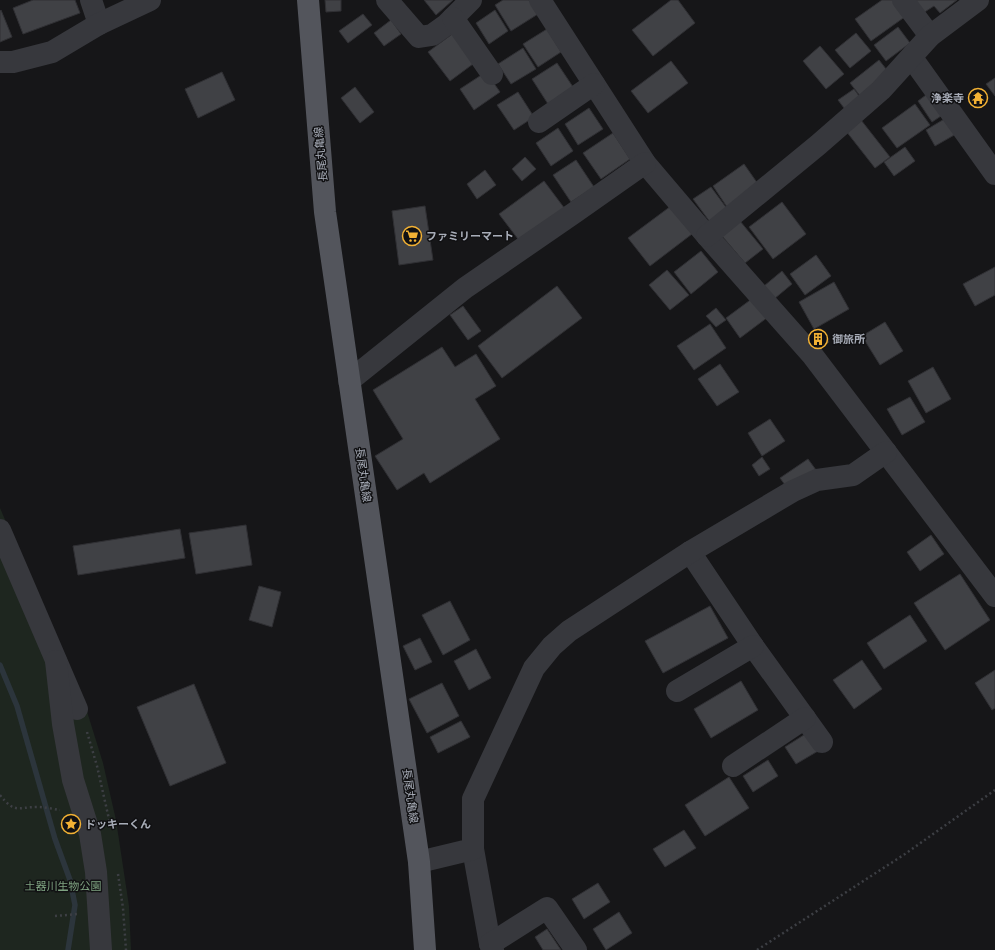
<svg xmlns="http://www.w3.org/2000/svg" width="995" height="950" viewBox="0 0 995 950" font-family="'DejaVu Sans','Noto Sans JP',sans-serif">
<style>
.green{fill:#1e261f}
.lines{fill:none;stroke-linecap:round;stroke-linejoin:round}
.stream{stroke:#2c353c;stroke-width:5.5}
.building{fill:#404145;stroke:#303034}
.path{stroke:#3d3f44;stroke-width:2.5;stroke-dasharray:2 3;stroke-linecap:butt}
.minor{stroke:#37383d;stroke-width:22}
.major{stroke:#53555c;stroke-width:22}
.labels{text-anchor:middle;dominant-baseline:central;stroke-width:3;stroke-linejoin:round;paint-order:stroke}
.poi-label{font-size:11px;font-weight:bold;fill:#a8adb8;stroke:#111113;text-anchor:start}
.street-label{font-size:11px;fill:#a8adb8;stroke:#111113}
.park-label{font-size:11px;fill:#7fa381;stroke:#111113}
</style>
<rect width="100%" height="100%" fill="#161618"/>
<path class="green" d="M 0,508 L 85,705 L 103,763 L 116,820 L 129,906 L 131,950 L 0,950 Z"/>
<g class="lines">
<path class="stream" d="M 0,665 L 17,706 L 55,839 L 70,880 L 75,905 L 68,950"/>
</g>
<g class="building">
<path d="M 33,0 L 75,0 L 80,13 L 23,34 L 13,8 Z"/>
<path d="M 325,0 L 341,0 L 341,11 L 326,12 Z"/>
<path d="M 424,0 L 453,0 L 436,15 Z"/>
<path d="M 503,0 L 529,0 L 538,14 L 511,31 L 495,5 Z"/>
<path d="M 671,0 L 678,0 L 695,23 L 653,56 L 632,30 Z"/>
<path d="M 882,0 L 894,0 L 906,16 L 871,41 L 855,19 Z"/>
<path d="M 909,0 L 957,0 L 940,13 L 934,6 L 920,15 Z"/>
<path d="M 1,10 L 12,37 L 0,42 L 0,11 Z"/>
<path d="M 495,10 L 508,31 L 489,44 L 476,23 Z"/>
<path d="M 363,14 L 372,25 L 348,43 L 339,31 Z"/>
<path d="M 391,20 L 401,34 L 384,46 L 374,33 Z"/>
<path d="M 898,27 L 910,43 L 886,61 L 874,45 Z"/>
<path d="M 547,29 L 561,52 L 538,67 L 523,44 Z"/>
<path d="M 455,32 L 477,61 L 450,81 L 428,52 Z"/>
<path d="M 856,33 L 871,51 L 850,68 L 835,50 Z"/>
<path d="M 820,46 L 844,74 L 826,89 L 803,61 Z"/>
<path d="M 523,48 L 536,69 L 511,84 L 498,64 Z"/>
<path d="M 879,60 L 890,74 L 861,97 L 850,83 Z"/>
<path d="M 671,61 L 688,83 L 648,113 L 631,91 Z"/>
<path d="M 557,63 L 573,87 L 548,104 L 532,79 Z"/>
<path d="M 222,72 L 235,100 L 198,118 L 185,89 Z"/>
<path d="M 486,72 L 500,92 L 474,110 L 460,89 Z"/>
<path d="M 995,78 L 995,96 L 986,84 Z"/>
<path d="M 355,87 L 374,112 L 360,123 L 341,98 Z"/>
<path d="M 854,89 L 862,100 L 847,112 L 838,100 Z"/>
<path d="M 518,92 L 534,117 L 514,130 L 497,105 Z"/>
<path d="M 930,92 L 944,114 L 932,122 L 918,101 Z"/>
<path d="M 915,104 L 930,125 L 897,148 L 882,128 Z"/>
<path d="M 589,108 L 603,129 L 578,145 L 565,124 Z"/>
<path d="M 946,118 L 956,134 L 935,146 L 926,130 Z"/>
<path d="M 861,120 L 890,157 L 875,168 L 846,131 Z"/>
<path d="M 558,128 L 573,151 L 551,166 L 536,143 Z"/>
<path d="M 613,133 L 630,159 L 601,179 L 583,153 Z"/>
<path d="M 905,147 L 915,161 L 894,176 L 884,162 Z"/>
<path d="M 525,157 L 536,169 L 522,181 L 512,169 Z"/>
<path d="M 576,160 L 594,187 L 571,202 L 553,175 Z"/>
<path d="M 744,164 L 758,184 L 727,207 L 713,186 Z"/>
<path d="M 485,170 L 496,185 L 477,199 L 467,184 Z"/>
<path d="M 544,181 L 565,209 L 521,243 L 499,214 Z"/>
<path d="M 711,187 L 728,210 L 710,222 L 693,199 Z"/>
<path d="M 782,202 L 806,234 L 773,259 L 749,227 Z"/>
<path d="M 425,206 L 433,260 L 399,265 L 392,211 Z"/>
<path d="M 671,206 L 692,234 L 650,266 L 628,238 Z"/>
<path d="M 740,221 L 763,249 L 745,263 L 722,236 Z"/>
<path d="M 701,251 L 718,272 L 691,294 L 674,272 Z"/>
<path d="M 816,255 L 831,276 L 805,295 L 790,274 Z"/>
<path d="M 995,267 L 995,295 L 975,306 L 963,284 Z"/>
<path d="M 667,270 L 689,295 L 670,310 L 649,285 Z"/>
<path d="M 782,271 L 792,284 L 774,299 L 764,286 Z"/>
<path d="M 834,282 L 849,309 L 814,329 L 799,302 Z"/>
<path d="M 557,286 L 582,318 L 502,378 L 478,346 Z"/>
<path d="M 753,298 L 768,317 L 740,338 L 726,318 Z"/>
<path d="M 463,306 L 481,331 L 468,340 L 450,315 Z"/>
<path d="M 716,308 L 726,320 L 716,327 L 706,316 Z"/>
<path d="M 885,322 L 903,351 L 880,365 L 862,336 Z"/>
<path d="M 710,324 L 726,348 L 694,370 L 677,346 Z"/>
<path d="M 820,328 L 829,342 L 817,350 L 808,337 Z"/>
<path d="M 442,347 L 455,367 L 476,354 L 496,386 L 475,399 L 500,439 L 430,483 L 424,473 L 397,490 L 375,456 L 403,439 L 373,390 Z"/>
<path d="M 720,364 L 739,392 L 717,406 L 698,379 Z"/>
<path d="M 933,367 L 951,399 L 926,413 L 908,381 Z"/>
<path d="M 910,397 L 925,422 L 902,435 L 887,409 Z"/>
<path d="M 770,419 L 785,441 L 762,456 L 748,433 Z"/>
<path d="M 762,457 L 770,469 L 759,476 L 752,465 Z"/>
<path d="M 808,459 L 816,470 L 788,489 L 780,478 Z"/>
<path d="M 246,525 L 252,565 L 196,574 L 189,533 Z"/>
<path d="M 180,529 L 185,558 L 78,575 L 73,546 Z"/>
<path d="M 931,535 L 944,554 L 920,571 L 907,552 Z"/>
<path d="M 960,574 L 990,620 L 945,650 L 914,603 Z"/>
<path d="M 259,586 L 281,592 L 272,627 L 249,620 Z"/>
<path d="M 450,601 L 470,640 L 443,655 L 422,615 Z"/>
<path d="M 710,606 L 728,638 L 663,673 L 645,641 Z"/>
<path d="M 910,615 L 927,641 L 884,669 L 867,643 Z"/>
<path d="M 420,638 L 432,662 L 415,670 L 403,646 Z"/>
<path d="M 476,649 L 491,678 L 469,690 L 454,661 Z"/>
<path d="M 862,660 L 882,689 L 854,709 L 833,680 Z"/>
<path d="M 995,670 L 995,708 L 992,710 L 975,683 Z"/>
<path d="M 741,681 L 758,710 L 711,738 L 694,709 Z"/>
<path d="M 442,683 L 459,716 L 427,733 L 409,699 Z"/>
<path d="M 194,684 L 226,763 L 170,786 L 137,707 Z"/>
<path d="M 461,721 L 470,737 L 438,753 L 430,737 Z"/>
<path d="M 807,733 L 818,751 L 796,764 L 785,747 Z"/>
<path d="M 768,760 L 778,776 L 753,792 L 743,776 Z"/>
<path d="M 729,777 L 749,808 L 705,836 L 685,805 Z"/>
<path d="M 684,830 L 696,848 L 665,867 L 653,849 Z"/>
<path d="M 598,883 L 610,902 L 584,919 L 572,899 Z"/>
<path d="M 619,912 L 632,933 L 606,950 L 593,929 Z"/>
<path d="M 547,929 L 561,950 L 543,950 L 535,937 Z"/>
</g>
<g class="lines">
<g class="path">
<path d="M 87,732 L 97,766 L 111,828"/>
<path d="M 0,795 C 15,814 17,807 38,807 C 45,807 53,809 60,810"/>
<path d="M 118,874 L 123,908 L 126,950"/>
<path d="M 55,916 L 78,914"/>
<path d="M 757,950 L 905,854 L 995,790"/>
</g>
<g class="minor">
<path d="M 91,0 L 99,24"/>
<path d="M 387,0 L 419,37 L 432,35 L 446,25 L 471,0"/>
<path d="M 540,0 L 645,163 L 707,236 L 813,356 L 995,596"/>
<path d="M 903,0 L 930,36"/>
<path d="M 453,18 L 492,74"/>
<path d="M 912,58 L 995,174"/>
<path d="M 0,62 L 13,62 L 52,52 L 99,24 L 150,0"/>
<path d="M 539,122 L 594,84"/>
<path d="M 707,236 L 818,145 L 881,90 L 930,36 L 978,0"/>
<path d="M 349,381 L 465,288 L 574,213 L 645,163"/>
<path d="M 0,530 L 77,709"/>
<path d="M 690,552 L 753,646 L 822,742"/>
<path d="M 56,661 L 63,724 L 73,780 L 90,834 L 96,872 L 101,950"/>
<path d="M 677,691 L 753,646"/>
<path d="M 733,766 L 805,718"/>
<path d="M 473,849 L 490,944 L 493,950"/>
<path d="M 419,862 L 473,849 L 473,799 L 534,668 L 552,646 L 569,631 L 690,552 L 793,491 L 817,480 L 853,475 L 886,452"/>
<path d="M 490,944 L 547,908 L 576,950"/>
</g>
<path class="major" d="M 308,0 L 325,212 L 419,862 L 425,950"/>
</g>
<defs>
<g id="temple-ring" transform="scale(1)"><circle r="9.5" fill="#111113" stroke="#f2b134" stroke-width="1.5"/><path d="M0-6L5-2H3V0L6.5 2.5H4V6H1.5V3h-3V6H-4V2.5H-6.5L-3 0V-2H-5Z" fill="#f2b134"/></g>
<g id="supermarket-ring" transform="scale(1)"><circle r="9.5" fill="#111113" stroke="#f2b134" stroke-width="1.5"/><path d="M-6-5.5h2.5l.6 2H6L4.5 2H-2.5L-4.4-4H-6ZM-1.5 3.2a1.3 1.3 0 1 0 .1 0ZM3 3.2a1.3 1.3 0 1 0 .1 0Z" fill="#f2b134"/></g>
<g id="building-ring" transform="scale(1)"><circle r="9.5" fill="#111113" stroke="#f2b134" stroke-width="1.5"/><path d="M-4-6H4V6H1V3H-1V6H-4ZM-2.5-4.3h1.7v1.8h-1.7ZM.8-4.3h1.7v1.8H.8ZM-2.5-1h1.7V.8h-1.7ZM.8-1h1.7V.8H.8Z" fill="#f2b134"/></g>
<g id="sight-ring" transform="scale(1)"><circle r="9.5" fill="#111113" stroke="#f2b134" stroke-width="1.5"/><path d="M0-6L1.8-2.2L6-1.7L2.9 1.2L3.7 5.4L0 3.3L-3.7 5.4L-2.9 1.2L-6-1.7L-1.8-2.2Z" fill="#f2b134"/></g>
</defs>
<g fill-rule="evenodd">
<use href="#temple-ring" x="978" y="98"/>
<use href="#supermarket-ring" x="412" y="236"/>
<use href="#building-ring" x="818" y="339"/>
<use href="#sight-ring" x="71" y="824"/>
</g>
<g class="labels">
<g class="poi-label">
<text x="964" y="98" text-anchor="end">浄楽寺</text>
<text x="426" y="236">ファミリーマート</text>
<text x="832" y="339">御旅所</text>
<text x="85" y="824">ドッキーくん</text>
</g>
<g class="street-label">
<text transform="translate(321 154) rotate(-95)">長尾丸亀線</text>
<text transform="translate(363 475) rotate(82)">長尾丸亀線</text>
<text transform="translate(410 796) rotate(82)">長尾丸亀線</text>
</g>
<g class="park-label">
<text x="63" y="886">土器川生物公園</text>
</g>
</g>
</svg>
